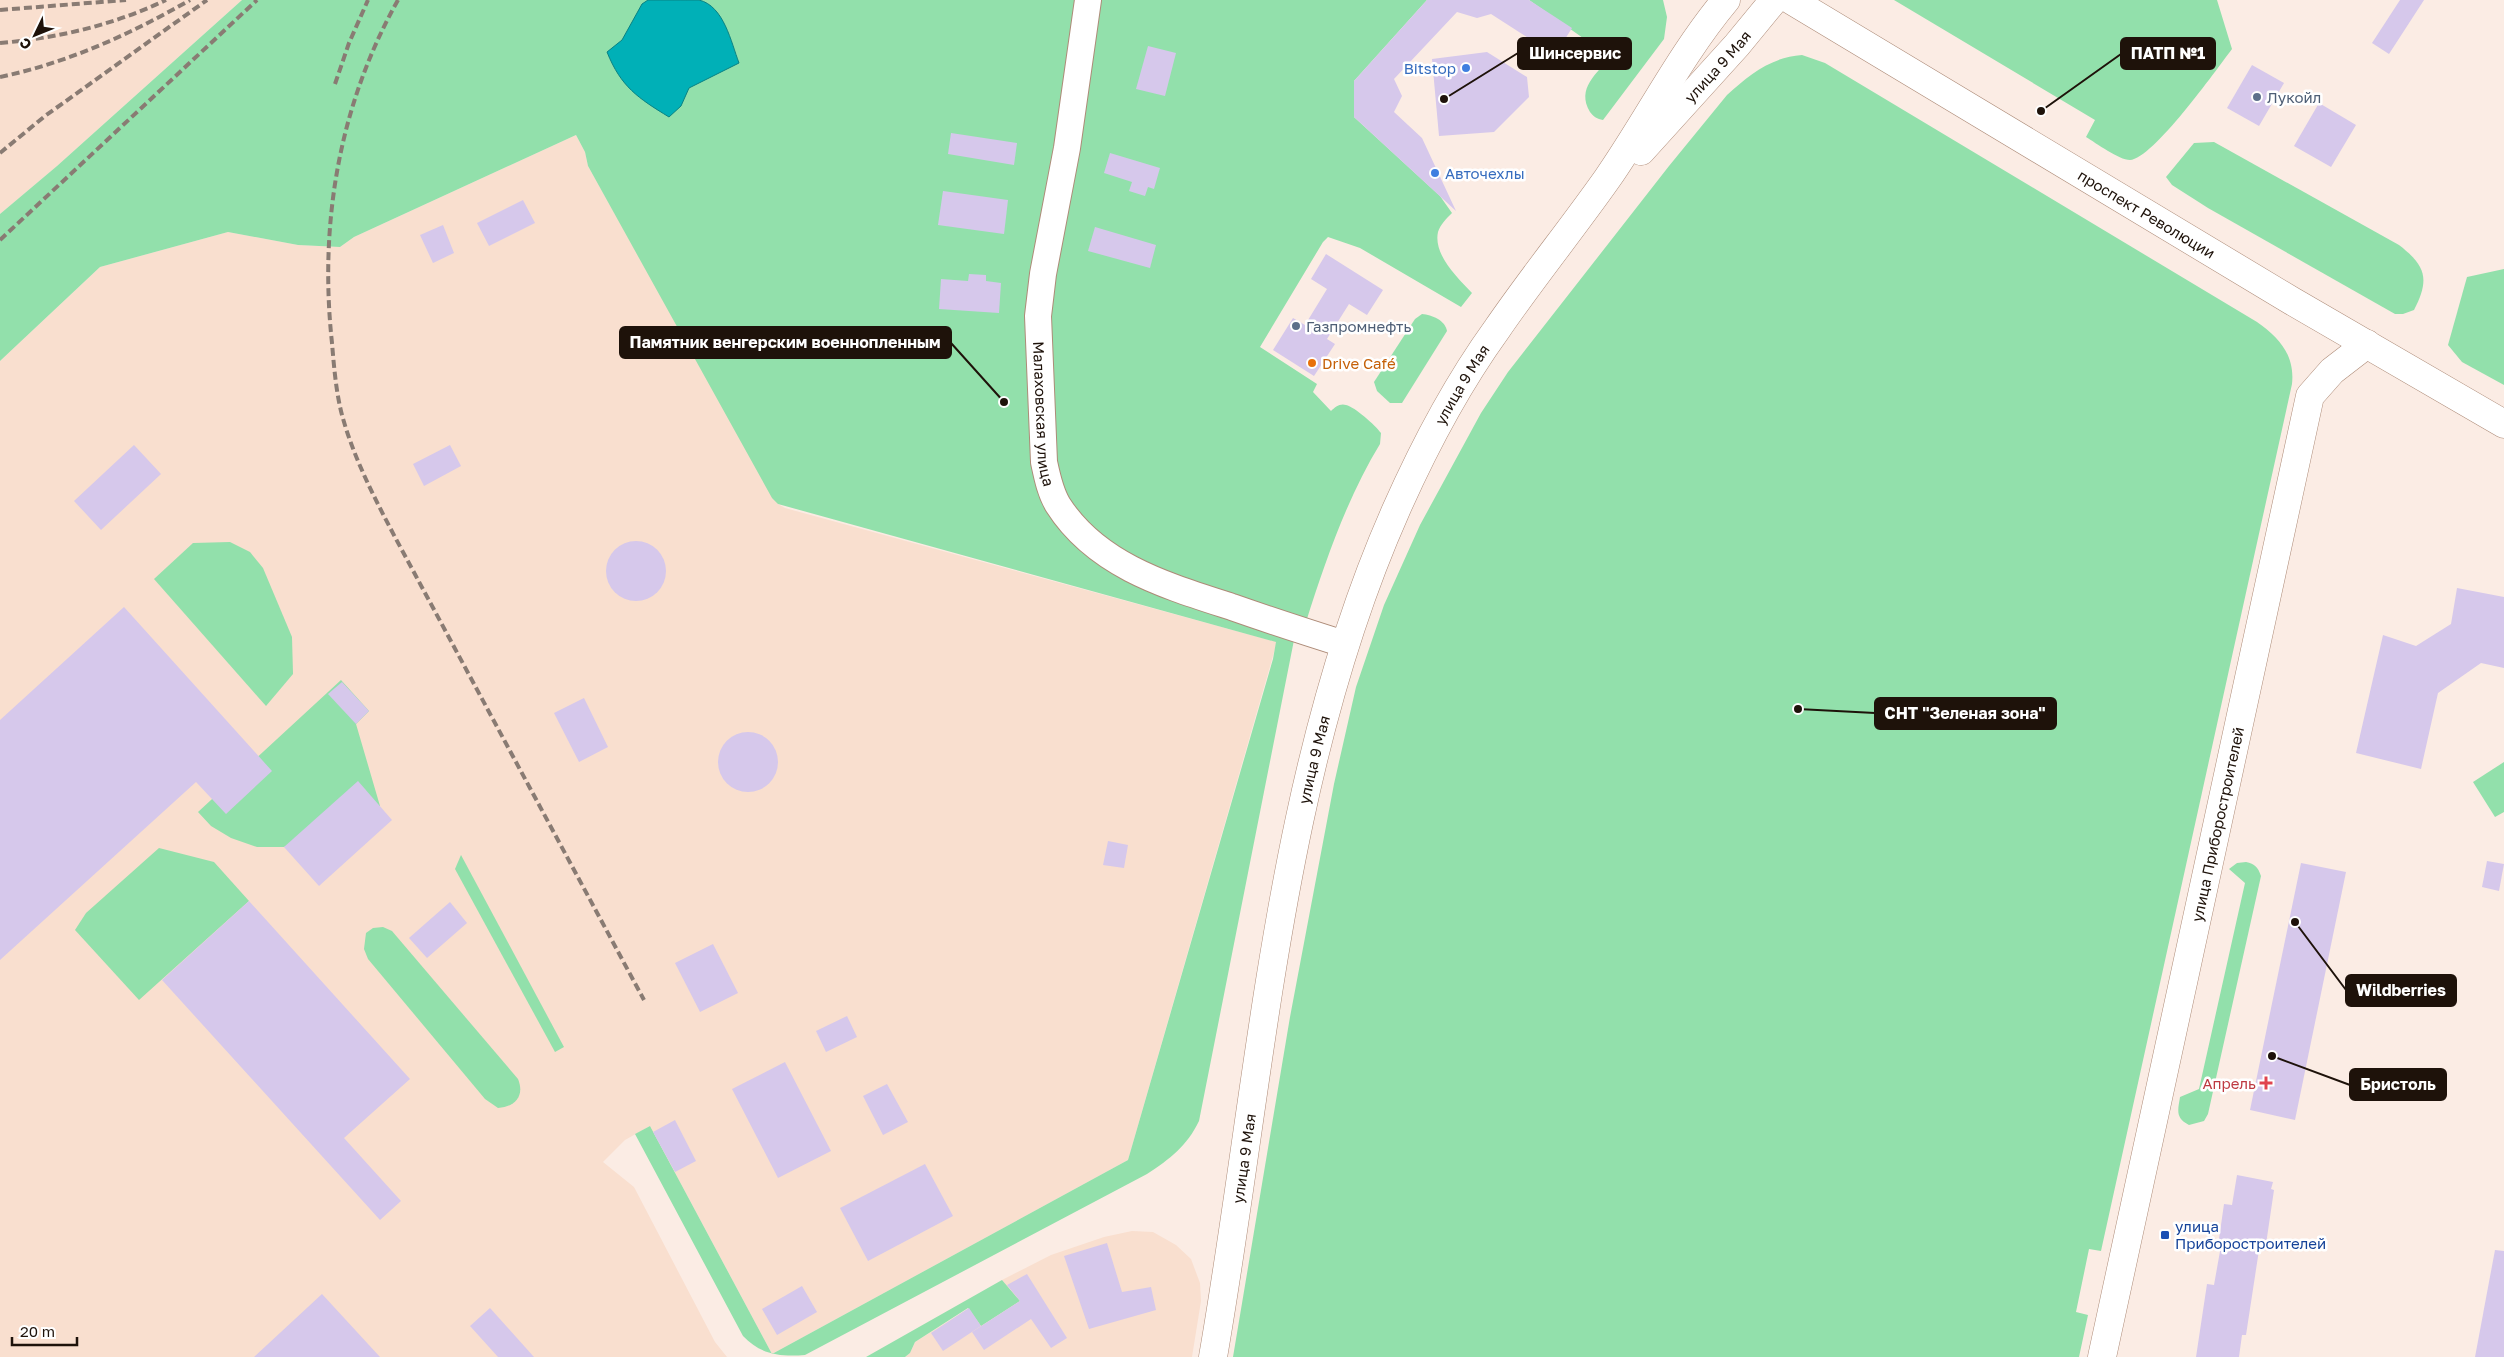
<svg xmlns="http://www.w3.org/2000/svg" width="2504" height="1357" viewBox="0 0 2504 1357" font-family="'Golos Text',sans-serif">
<style>
.built{fill:#f9dfcf}
.green{fill:#92e0ab}
.water{fill:#00b0b7;stroke:#098183}
.building{fill:#d6c8eb}
.lines{fill:none;stroke-linecap:round;stroke-linejoin:round}
.minor-casing{stroke:#ad8b78;stroke-width:28}
.tertiary-casing{stroke:#ad8b78;stroke-width:29}
.secondary-casing{stroke:#ad8b78;stroke-width:29}
.minor{stroke:#fff;stroke-width:26}
.tertiary{stroke:#fff;stroke-width:28}
.secondary{stroke:#fff;stroke-width:28}
.rail{stroke:#897b73;stroke-width:4;stroke-dasharray:8 4;stroke-linecap:butt}
.shop-dot{fill:#3f7fe0;stroke:#fff;stroke-width:2}
.service-dot{fill:#5c6f8a;stroke:#fff;stroke-width:2}
.food-dot{fill:#e8710a;stroke:#fff;stroke-width:2}
.health-dot{fill:#e0444e;stroke:#fff;stroke-width:2}
.transit-dot{fill:#1a4fb4;stroke:#fff;stroke-width:2}
.labels{text-anchor:middle;dominant-baseline:central;stroke-width:5;stroke-linejoin:round;paint-order:stroke}
.street-label{font-size:15px;fill:#1e120a;stroke:#fff}
.shop-label{font-size:15px;fill:#366cbe;stroke:#fff;text-anchor:end}
.service-label{font-size:15px;fill:#4e5e75;stroke:#fff;text-anchor:start}
.food-label{font-size:15px;fill:#c56008;stroke:#fff;text-anchor:start}
.health-label{font-size:15px;fill:#be3a42;stroke:#fff;text-anchor:end}
.transit-label{font-size:15px;fill:#164399;stroke:#fff;text-anchor:start}
.leader{fill:none;stroke:#1e120a;stroke-width:2}
.callout-dot{fill:#1e120a;stroke:#fff;stroke-width:2}
.callout{fill:#1e120a;stroke:#1e120a;stroke-width:2}
.callout-label{font-size:16px;text-anchor:middle;font-weight:bold;fill:#fff}
</style>
<rect width="100%" height="100%" fill="#fbece4"/>
<g class="built">
<path d="M 0,0 L 242,0 L 57,166 L 0,214 Z"/>
<path d="M 576,135 L 585,152 L 588,166 L 778,504 L 785,508 L 1277,642 L 1128,1160 L 772,1354 L 650,1126 L 625,1140 L 603,1162 L 634,1187 L 715,1342 L 727,1357 L 0,1357 L 0,361 L 100,267 L 228,232 L 298,245 L 340,247 L 354,237 Z"/>
<path d="M 1132,1231 L 1153,1232 L 1176,1245 L 1191,1259 L 1200,1283 L 1201,1301 L 1192,1357 L 905,1357 L 910,1353 L 915,1342 L 969,1308 L 1019,1301 L 1002,1280 L 1051,1255 L 1104,1237 Z"/>
</g>
<g class="green">
<path d="M 242,0 L 1080,0 L 1031,317 L 1064,522 L 1294,640 L 1199,1121 C 1187,1146 1170,1159 1147,1174 L 805,1355 C 779,1357 760,1354 743,1336 L 635,1134 L 650,1126 L 772,1354 L 1128,1160 L 1273,659 L 1276,642 L 778,504 L 772,498 L 588,166 L 585,152 L 576,135 L 354,237 L 340,247 L 298,245 L 228,232 L 100,267 L 0,361 L 0,214 L 57,166 Z"/>
<path d="M 1095,0 L 1427,0 L 1354,81 L 1354,117 L 1440,196 L 1452,213 C 1447,218 1440,225 1438,232 C 1433,255 1458,278 1472,293 L 1461,307 L 1360,248 L 1328,237 L 1323,242 L 1260,347 L 1317,384 L 1313,392 L 1331,411 C 1335,407 1340,403 1346,405 C 1355,407 1375,425 1381,433 L 1380,444 C 1347,498 1325,562 1306,622 L 1201,587 L 1097,539 L 1055,480 L 1045,320 Z"/>
<path d="M 1529,0 L 1663,0 L 1667,17 L 1664,39 L 1603,120 C 1597,119 1594,117 1590,112 C 1576,88 1597,74 1610,57 Z"/>
<path d="M 1894,0 L 2217,0 L 2232,49 C 2216,70 2153,159 2130,160 C 2119,160 2096,143 2086,137 L 2095,120 Z"/>
<path d="M 1802,55 L 1825,63 L 2257,322 C 2280,338 2295,356 2292,384 L 2101,1251 L 2089,1249 L 2076,1312 L 2088,1315 L 2079,1357 L 1233,1357 L 1290,1017 L 1334,784 L 1356,687 L 1384,605 L 1420,525 L 1481,413 L 1508,372 L 1669,166 L 1727,95 C 1749,75 1771,57 1802,55 Z"/>
<path d="M 2214,142 L 2399,245 C 2426,266 2430,279 2414,310 L 2403,314 L 2395,314 L 2208,208 L 2172,185 L 2166,177 L 2194,143 Z"/>
<path d="M 2504,269 L 2504,385 L 2462,362 L 2448,345 L 2467,277 Z"/>
<path d="M 1422,314 C 1432,315 1445,320 1447,331 L 1402,403 L 1390,403 L 1377,391 L 1374,382 L 1415,319 Z"/>
<path d="M 230,542 L 250,552 L 263,568 L 292,637 L 293,674 L 266,706 L 154,579 L 193,543 Z"/>
<path d="M 341,680 L 369,711 L 356,724 L 380,806 L 284,847 L 257,847 L 231,838 L 211,826 L 198,812 Z"/>
<path d="M 2504,762 L 2504,812 L 2495,817 L 2473,782 Z"/>
<path d="M 159,848 L 214,862 L 249,901 L 139,1000 L 75,930 L 86,913 Z"/>
<path d="M 461,855 L 564,1047 L 555,1052 L 455,869 Z"/>
<path d="M 2246,862 C 2255,864 2258,867 2261,876 L 2208,1114 L 2204,1121 L 2189,1125 C 2175,1118 2178,1110 2180,1097 L 2199,1089 L 2245,883 L 2229,869 L 2237,863 Z"/>
<path d="M 383,927 L 392,931 L 518,1079 C 525,1096 515,1107 498,1108 L 485,1099 L 368,959 L 364,949 L 366,933 L 373,928 Z"/>
<path d="M 1002,1280 L 1020,1301 L 981,1326 L 968,1308 L 915,1342 L 910,1353 L 905,1357 L 866,1357 Z"/>
</g>
<path class="water" d="M 648,0 C 664,0 684,0 699,0 C 724,6 731,42 739,63 L 689,88 L 681,106 L 669,117 C 638,98 621,87 607,52 L 622,40 L 642,4 Z"/>
<g class="building">
<path d="M 1427,0 L 1529,0 L 1572,28 L 1555,55 L 1491,14 L 1477,18 L 1457,12 L 1394,79 L 1402,96 L 1394,112 L 1422,138 L 1456,211 L 1354,117 L 1354,81 Z"/>
<path d="M 2400,0 L 2424,0 L 2389,54 L 2372,43 Z"/>
<path d="M 1148,46 L 1176,53 L 1165,96 L 1136,89 Z"/>
<path d="M 1487,52 L 1527,77 L 1529,97 L 1494,132 L 1439,136 L 1432,59 Z"/>
<path d="M 2252,65 L 2284,83 L 2259,126 L 2227,108 Z"/>
<path d="M 2319,103 L 2356,125 L 2331,167 L 2294,146 Z"/>
<path d="M 951,133 L 1017,143 L 1014,165 L 948,154 Z"/>
<path d="M 1110,153 L 1160,168 L 1154,189 L 1148,187 L 1145,196 L 1129,191 L 1132,182 L 1104,173 Z"/>
<path d="M 943,191 L 1008,200 L 1004,234 L 938,225 Z"/>
<path d="M 523,200 L 535,223 L 489,246 L 477,223 Z"/>
<path d="M 443,225 L 454,253 L 433,263 L 420,235 Z"/>
<path d="M 1095,227 L 1156,245 L 1150,268 L 1088,251 Z"/>
<path d="M 1326,254 L 1383,290 L 1367,315 L 1349,304 L 1327,339 L 1335,344 L 1314,376 L 1273,350 L 1293,318 L 1305,325 L 1327,289 L 1311,279 Z"/>
<path d="M 969,274 L 986,275 L 986,281 L 1001,283 L 999,313 L 939,309 L 941,279 L 968,281 Z"/>
<path d="M 134,445 L 161,474 L 101,530 L 74,501 Z"/>
<path d="M 450,445 L 461,466 L 424,486 L 413,464 Z"/>
<circle cx="636" cy="571" r="30"/>
<path d="M 2457,588 L 2504,597 L 2504,668 L 2481,663 L 2438,693 L 2421,769 L 2356,753 L 2383,635 L 2416,646 L 2451,624 Z"/>
<path d="M 124,607 L 272,771 L 226,814 L 196,782 L 0,960 L 0,720 Z"/>
<path d="M 342,682 L 369,711 L 356,724 L 328,694 Z"/>
<path d="M 584,698 L 608,747 L 579,762 L 554,713 Z"/>
<circle cx="748" cy="762" r="30"/>
<path d="M 358,781 L 392,820 L 319,886 L 284,847 Z"/>
<path d="M 1108,841 L 1128,845 L 1124,868 L 1103,865 Z"/>
<path d="M 2487,861 L 2504,864 L 2499,891 L 2482,887 Z"/>
<path d="M 2301,863 L 2346,872 L 2295,1120 L 2250,1110 Z"/>
<path d="M 249,901 L 410,1079 L 344,1138 L 401,1201 L 380,1220 L 162,980 Z"/>
<path d="M 450,902 L 467,923 L 427,958 L 409,938 Z"/>
<path d="M 713,944 L 738,993 L 700,1012 L 675,963 Z"/>
<path d="M 847,1016 L 857,1037 L 826,1052 L 816,1031 Z"/>
<path d="M 785,1062 L 831,1151 L 778,1178 L 732,1089 Z"/>
<path d="M 887,1084 L 908,1122 L 883,1135 L 863,1096 Z"/>
<path d="M 675,1120 L 696,1161 L 675,1172 L 653,1132 Z"/>
<path d="M 925,1164 L 953,1216 L 868,1261 L 840,1208 Z"/>
<path d="M 2237,1175 L 2273,1182 L 2271,1189 L 2274,1190 L 2265,1251 L 2259,1250 L 2246,1335 L 2242,1335 L 2239,1357 L 2196,1357 L 2207,1284 L 2214,1285 L 2222,1240 L 2219,1239 L 2224,1204 L 2232,1205 Z"/>
<path d="M 1107,1243 L 1122,1292 L 1151,1287 L 1156,1310 L 1089,1329 L 1064,1256 Z"/>
<path d="M 2495,1250 L 2504,1251 L 2504,1357 L 2475,1357 Z"/>
<path d="M 1027,1274 L 1067,1338 L 1051,1348 L 1031,1319 L 984,1350 L 972,1332 L 1020,1301 L 1007,1285 Z"/>
<path d="M 802,1286 L 817,1312 L 777,1335 L 762,1309 Z"/>
<path d="M 322,1294 L 380,1357 L 254,1357 Z"/>
<path d="M 490,1308 L 534,1357 L 498,1357 L 470,1326 Z"/>
<path d="M 969,1308 L 981,1326 L 943,1351 L 931,1333 Z"/>
</g>
<g class="lines">
<g class="minor-casing">
<g id="minor">
<path id="s1" d="M 1088,0 L 1067,148 L 1043,274 L 1038,316 L 1044,462 C 1047,476 1050,492 1058,505 C 1097,566 1167,586 1232,607 C 1269,620 1306,632 1344,644"/>
</g>
</g>
<g class="tertiary-casing">
<g id="tertiary">
<path id="s2" d="M 2102,1357 L 2310,396 L 2332,371 L 2367,344"/>
</g>
</g>
<g class="secondary-casing">
<g id="secondary">
<path id="s3" d="M 1791,0 L 2292,301 L 2504,424"/>
<path id="s4" d="M 1641,151 L 1737,45 L 1774,0"/>
<path id="s5" d="M 1213,1357 C 1262,1076 1279,773 1396,510 C 1423,449 1458,383 1497,329 C 1532,278 1571,230 1607,179 C 1648,120 1680,55 1726,0"/>
</g>
</g>
<use href="#minor" class="minor"/>
<use href="#tertiary" class="tertiary"/>
<use href="#secondary" class="secondary"/>
<g class="rail">
<path d="M 398,0 C 339,105 319,224 332,343 C 334,367 336,392 342,415 C 354,459 375,499 396,539 L 644,1000"/>
<path d="M 0,10 L 126,0"/>
<path d="M 0,43 C 59,38 113,25 166,0"/>
<path d="M 0,77 C 67,63 131,34 190,0"/>
<path d="M 335,84 L 349,43 L 368,0"/>
<path d="M 0,153 L 45,116 L 207,0"/>
<path d="M 0,240 L 257,0"/>
</g>
</g>
<g class="shop-dot">
<circle cx="1466" cy="68" r="5"/>
<circle cx="1435" cy="173" r="5"/>
</g>
<g class="service-dot">
<circle cx="2257" cy="97" r="5"/>
<circle cx="1296" cy="326" r="5"/>
</g>
<circle class="food-dot" cx="1312" cy="363" r="5"/>
<path class="health-dot" d="M2263.5 1075.5h5v5h5v5h-5v5h-5v-5h-5v-5h5z"/>
<rect class="transit-dot" x="2160" y="1230" width="10" height="10" rx="2.5"/>
<g class="labels">
<g class="street-label">
<text stroke="none"><textPath href="#s4" startOffset="114">улица 9 Мая</textPath></text>
<text stroke="none"><textPath href="#s3" startOffset="415">проспект Революции</textPath></text>
<text stroke="none"><textPath href="#s5" startOffset="1011">улица 9 Мая</textPath></text>
<text stroke="none"><textPath href="#s1" startOffset="418">Малаховская улица</textPath></text>
<text stroke="none"><textPath href="#s5" startOffset="606">улица 9 Мая</textPath></text>
<text stroke="none"><textPath href="#s2" startOffset="545">улица Приборостроителей</textPath></text>
<text stroke="none"><textPath href="#s5" startOffset="201">улица 9 Мая</textPath></text>
</g>
<g class="shop-label">
<text x="1456" y="68">Bitstop</text>
<text x="1445" y="173" text-anchor="start">Авточехлы</text>
</g>
<g class="service-label">
<text x="2267" y="97">Лукойл</text>
<text x="1306" y="326">Газпромнефть</text>
</g>
<g class="food-label">
<text x="1322" y="363">Drive Café</text>
</g>
<g class="health-label">
<text x="2256" y="1083">Апрель</text>
</g>
<g class="transit-label">
<text x="2175" y="1226">улица<tspan x="2175" dy="17">Приборостроителей</tspan></text>
</g>
</g>
<path class="leader" d="M1444 99L1518 53M2041 111L2121 54M1004 402L951 343M1798 709L1875 713M2295 922L2346 990M2272 1056L2350 1085"/>
<g class="callout-dot">
<circle cx="1444" cy="99" r="5"/>
<circle cx="2041" cy="111" r="5"/>
<circle cx="1004" cy="402" r="5"/>
<circle cx="1798" cy="709" r="5"/>
<circle cx="2295" cy="922" r="5"/>
<circle cx="2272" cy="1056" r="5"/>
</g>
<g class="callout">
<rect x="1518" y="38" width="113" height="31" rx="5"/>
<rect x="2121" y="38" width="94" height="31" rx="5"/>
<rect x="620" y="327" width="331" height="31" rx="5"/>
<rect x="1875" y="698" width="181" height="31" rx="5"/>
<rect x="2346" y="975" width="110" height="31" rx="5"/>
<rect x="2350" y="1069" width="96" height="31" rx="5"/>
</g>
<g class="callout-label">
<text x="1575" y="59">Шинсервис</text>
<text x="2168" y="59">ПАТП №1</text>
<text x="785" y="348">Памятник венгерским военнопленным</text>
<text x="1965" y="719">СНТ "Зеленая зона"</text>
<text x="2401" y="996">Wildberries</text>
<text x="2398" y="1090">Бристоль</text>
</g>
<g transform="translate(35 35) rotate(227)" stroke="#ffffff" stroke-width="4" paint-order="stroke">
<path d="M0-4L9 19L0 12L-9 19Z" fill="#1e120a"/>
<text y="-8" font-size="14" font-weight="bold" text-anchor="middle" fill="#1e120a">С</text>
</g>
<path d="M12 1337v8h65v-8" fill="none" stroke="#1e120a" stroke-width="2.5"/>
<text x="20" y="1337" font-size="15" fill="#1e120a" stroke="#ffffff" stroke-width="4" paint-order="stroke">20 m</text>
</svg>
